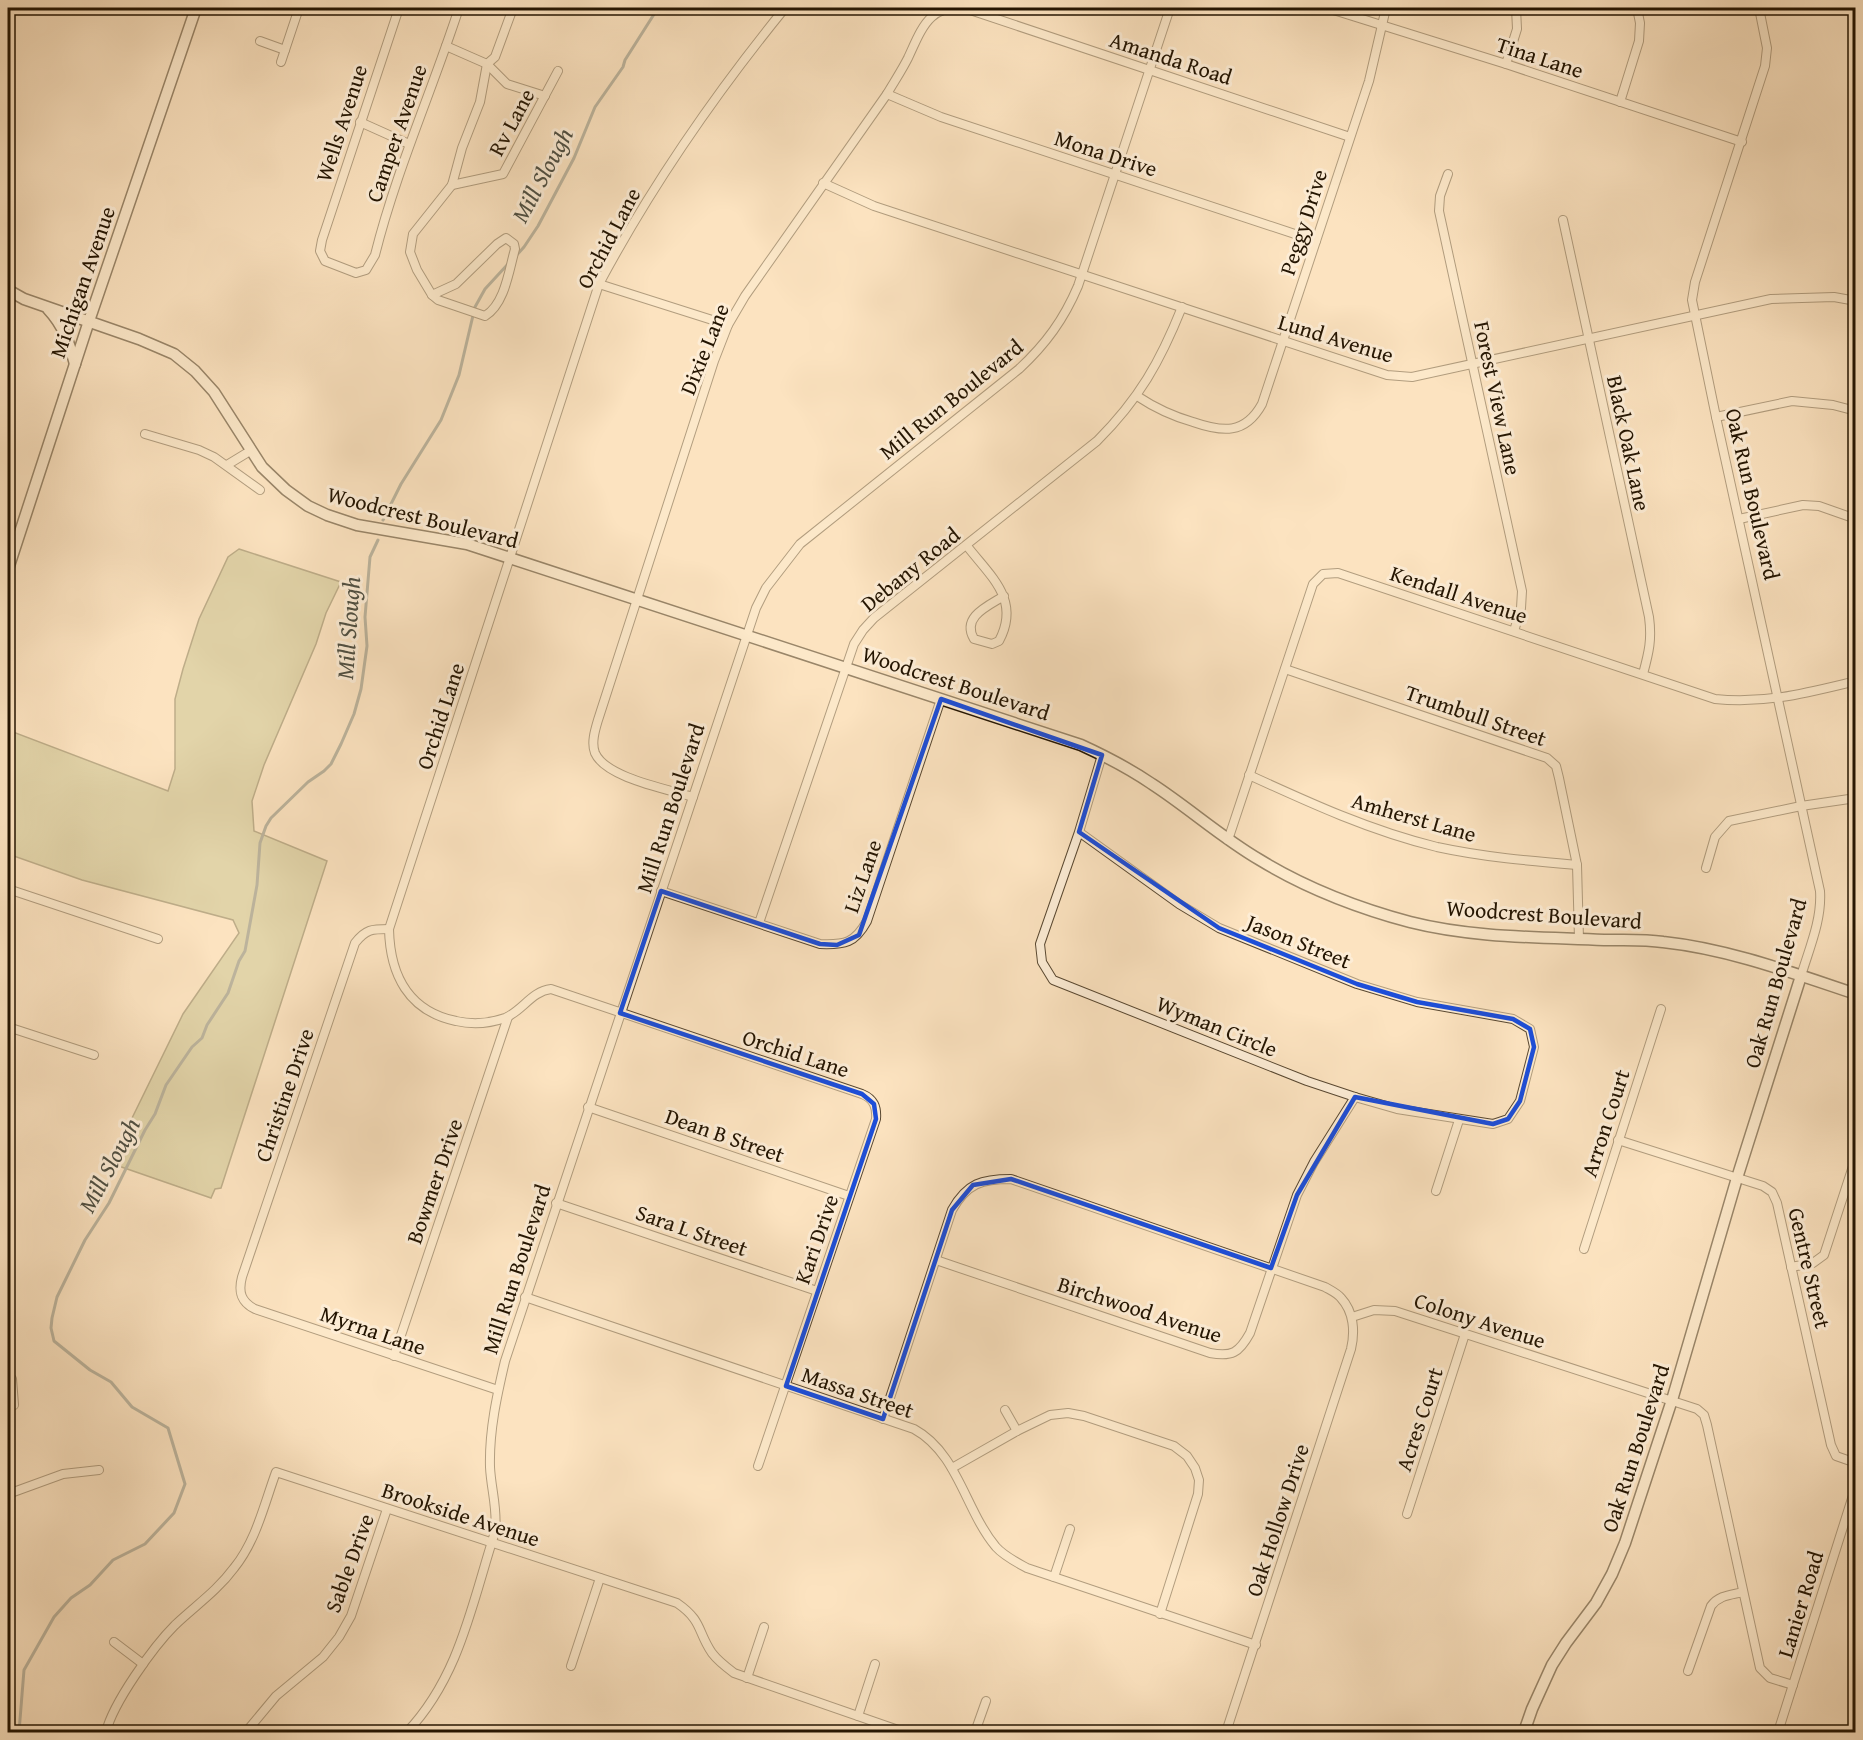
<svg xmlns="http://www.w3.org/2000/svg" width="1863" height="1740" viewBox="0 0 1863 1740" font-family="'Gentium Book Plus',serif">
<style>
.green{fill:#c4c28e;stroke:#746b48;stroke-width:1.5}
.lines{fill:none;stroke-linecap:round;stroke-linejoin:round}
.stream{stroke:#6f7971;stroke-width:3}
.street-casing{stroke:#594831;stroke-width:10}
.secondary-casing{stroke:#231401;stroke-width:13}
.street{stroke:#fdedd6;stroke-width:8}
.secondary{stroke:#fdedd6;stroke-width:10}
.marked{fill:none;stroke:#1d4ed8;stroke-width:4.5;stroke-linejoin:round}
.labels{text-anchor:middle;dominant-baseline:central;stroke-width:6;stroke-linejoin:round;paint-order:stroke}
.street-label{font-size:22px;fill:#231401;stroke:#fdedd6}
.water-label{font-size:24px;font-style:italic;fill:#4f4f42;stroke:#fdedd6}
</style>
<rect width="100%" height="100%" fill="#fce3c0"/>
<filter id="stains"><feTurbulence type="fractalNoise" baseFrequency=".00333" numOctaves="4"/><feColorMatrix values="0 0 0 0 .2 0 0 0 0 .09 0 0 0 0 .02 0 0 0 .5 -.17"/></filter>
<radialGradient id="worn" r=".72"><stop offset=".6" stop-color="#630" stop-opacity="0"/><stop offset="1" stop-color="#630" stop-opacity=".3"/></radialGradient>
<path class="green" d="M 239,549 L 341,582 L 326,613 L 316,644 L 264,765 L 252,801 L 254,831 L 327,861 L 221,1188 L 215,1189 L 211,1198 L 110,1163 L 183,1014 L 239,933 L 233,920 L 82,880 L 8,854 L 8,730 L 168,791 L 175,769 L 175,699 L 183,669 L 199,619 L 228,557 Z"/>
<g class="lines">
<g class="stream">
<path d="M 515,257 L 524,247 L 538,226 L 574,158 L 595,107 L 623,67 L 625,60 L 658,8"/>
<path d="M 383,520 L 401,484 L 441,420 L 459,375 L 475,307 L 485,289 L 508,264"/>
<path d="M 19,1732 L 24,1670 L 54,1617 L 71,1598 L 90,1585 L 113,1560 L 145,1544 L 174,1513 L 185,1484 L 168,1428 L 132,1407 L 111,1382 L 90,1370 L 54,1341 L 51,1328 L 52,1318 L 57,1297 L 85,1240 L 109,1203 L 145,1130 L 155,1114 L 166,1085 L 192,1047 L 202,1038 L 207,1025 L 228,993 L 239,961 L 245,951 L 257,885 L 260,843 L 266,826 L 271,818 L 308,782 L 324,771 L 331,764 L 341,744 L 354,714 L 361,689 L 367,646 L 365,617 L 370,557 L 378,540"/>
</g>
<g class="street-casing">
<g id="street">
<path d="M 399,8 L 322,240 L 320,251 L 325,261 L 356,273 L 366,270 L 375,255 C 396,171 432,91 459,8"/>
<path d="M 1327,8 L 1506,64 L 1742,142"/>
<path d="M 1759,8 L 1767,48 L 1765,66 L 1695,282 L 1692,300 L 1716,417 L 1820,891 C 1822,920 1809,949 1801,976"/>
<path d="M 260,41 L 285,50"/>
<path d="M 446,46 L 487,64 L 507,84 L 545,96"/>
<path d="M 281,62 L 299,8"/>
<path d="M 1506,64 L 1517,29 L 1516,8"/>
<path d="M 887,94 L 941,117 L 1316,241"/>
<path d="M 1620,102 L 1639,41 L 1640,23 L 1637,8"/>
<path d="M 360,122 L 409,144"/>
<path d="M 1448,174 L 1440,196 L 1439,211 L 1522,591 L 1521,608 L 1514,631"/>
<path d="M 823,183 L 874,206 L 1387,375 L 1412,377 L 1771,299 L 1834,297 L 1856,301"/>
<path d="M 452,185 L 503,174 L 558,71"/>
<path d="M 1563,220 L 1649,617 C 1652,639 1649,652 1643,674"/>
<path d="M 506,238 L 514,244 L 515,249 C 509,270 505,304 485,316 L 438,300 L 432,295 L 456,284 L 497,244 Z"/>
<path d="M 599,284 L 728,325"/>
<path d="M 432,295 L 417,270 L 410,252 L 413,234 L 452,185 L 462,148 L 480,102 L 487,64 L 495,57 L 513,8"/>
<path d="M 1137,396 C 1155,408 1172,416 1193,422 C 1222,432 1245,435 1262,404 L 1369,81 L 1386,8"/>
<path d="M 1716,417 L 1792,401 L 1833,405 L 1856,411"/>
<path d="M 145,434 L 199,450 L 214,457 L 260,490"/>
<path d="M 227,465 L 250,451"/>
<path d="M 1739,519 L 1803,505 L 1819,506 L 1856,519"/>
<path d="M 967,546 C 991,577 1021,600 999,641 L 992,644 L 974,639 C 961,617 988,606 1004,596"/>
<path d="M 1285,669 L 1547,758 L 1556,766 L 1559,778 L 1577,865 L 1579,939"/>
<path d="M 1249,775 C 1310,803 1371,831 1437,847 C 1483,857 1530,861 1577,865"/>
<path d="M 693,797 C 668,789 606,778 595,753 C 591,743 595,730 598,720 L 714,361 L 728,325 L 745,296 L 887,94 C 894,82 902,70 908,58 C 922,28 930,1 970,10 L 1350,137"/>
<path d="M 1079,832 L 1179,904 L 1219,928 L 1357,984 L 1417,1002 L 1513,1019 L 1530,1029 L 1534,1047 L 1520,1101 L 1508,1119 L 1493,1124 L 1397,1109 L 1355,1097 L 1307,1081 L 1053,980 L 1042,962 L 1040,944 L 1079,832 L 1102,755"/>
<path d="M 1228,840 L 1313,584 L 1323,574 L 1338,573 L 1715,699 C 1766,704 1806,693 1856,681"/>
<path d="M 1706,868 L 1715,837 L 1729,821 L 1801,806 L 1856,798"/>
<path d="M 8,889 L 158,939"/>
<path d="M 661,891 L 820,944 C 845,945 855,943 867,921 L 941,699"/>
<path d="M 759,923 L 854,644 L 863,630 L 874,618 L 1097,441 C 1139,399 1160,362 1182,307"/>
<path d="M 389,929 C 372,929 366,929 355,943 L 242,1277 C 238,1292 241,1302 255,1309 L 498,1390"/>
<path d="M 8,1027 L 94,1055"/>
<path d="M 588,1107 L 849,1196"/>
<path d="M 1618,1140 L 1763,1186 L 1772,1192 L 1777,1203 L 1831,1445 L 1836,1456 L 1856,1463"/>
<path d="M 1436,1191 L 1459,1120"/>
<path d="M 556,1203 L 817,1291"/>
<path d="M 1584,1249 L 1661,1009"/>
<path d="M 936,1260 L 1210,1353 C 1232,1357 1239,1353 1250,1333 L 1297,1195 L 1314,1162 L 1355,1097"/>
<path d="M 1791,1267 L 1813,1263 L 1824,1255 L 1856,1157"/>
<path d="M 525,1297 L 914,1429 C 958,1453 965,1510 996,1547 C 1004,1556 1016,1562 1027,1568 L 1256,1645"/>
<path d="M 1352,1317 L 1374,1310 L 1395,1311 L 1697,1409 L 1704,1415 L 1707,1425 L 1760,1668 L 1770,1678 L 1793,1685"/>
<path d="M 394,1356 L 508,1017"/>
<path d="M 8,1373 L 12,1379 L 14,1405"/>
<path d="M 1005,1410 L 1017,1431"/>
<path d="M 883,1419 L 952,1210 C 967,1183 982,1179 1011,1179 L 1325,1287 C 1330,1290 1337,1293 1341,1298 C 1354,1312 1355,1332 1351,1349 L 1226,1732"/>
<path d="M 758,1466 L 876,1119 C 877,1107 874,1099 862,1094 L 551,989 C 532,991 522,1011 505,1018 C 488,1024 473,1025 456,1021 C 408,1011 390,974 389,929 L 599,284 C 652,185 715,94 785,8"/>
<path d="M 952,1468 L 1017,1431 L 1050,1415 L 1068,1413 L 1084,1416 L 1174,1446 L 1187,1456 L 1195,1468 L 1199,1480 L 1198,1494 L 1160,1614"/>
<path d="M 8,1494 L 63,1474 L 99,1470"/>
<path d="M 1407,1514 L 1465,1334"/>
<path d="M 1054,1577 L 1070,1529"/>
<path d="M 114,1642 L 143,1664"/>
<path d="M 571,1666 L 600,1578"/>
<path d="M 1688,1671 L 1711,1606 C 1719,1595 1731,1595 1743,1592"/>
<path d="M 747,1678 L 764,1627"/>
<path d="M 858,1716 L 875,1664"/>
<path d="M 106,1732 C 113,1703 153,1647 175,1625 C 195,1606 217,1591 234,1568 C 256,1541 264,1505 276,1472 L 677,1603 C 703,1621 697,1631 712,1653 C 718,1661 726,1667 734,1673 L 904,1732"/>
<path d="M 246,1732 L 276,1696 L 323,1657 L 339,1637 L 351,1616 L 387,1509"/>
<path d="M 407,1732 C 460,1676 472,1603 495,1532 C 498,1510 491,1489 490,1467 C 489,1431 497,1395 505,1361 L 756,608 L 766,588 L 800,544 L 1019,369 C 1046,344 1064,319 1078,286 L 1170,8"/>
<path d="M 975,1732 L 986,1701"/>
<path d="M 1778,1732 L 1856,1486"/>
</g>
</g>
<g class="secondary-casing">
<g id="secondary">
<path d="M 8,290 L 24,299 L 139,339 L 174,354 L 195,371 L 214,392 L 262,467 L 286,490 L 308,506 L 327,515 L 357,525 L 467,544 L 1081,745 C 1105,756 1130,769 1152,784 C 1189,808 1222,838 1260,860 C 1306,888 1358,908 1410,922 C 1473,938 1540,937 1604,940 C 1624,940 1644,939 1663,942 C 1729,949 1793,973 1856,994"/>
<path d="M 48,309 C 63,325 69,342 75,364"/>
<path d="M 8,569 L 89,321 L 196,8"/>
<path d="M 1524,1732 L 1532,1709 L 1552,1665 L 1566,1643 L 1596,1603 L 1612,1574 L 1625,1543 L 1672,1400 L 1737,1178 L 1801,976"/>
</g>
</g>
<use href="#street" class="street"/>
<use href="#secondary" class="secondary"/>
</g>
<path d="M0 0H1863V1740H0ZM 941,699 L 1102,755 L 1079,832 L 1219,928 L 1357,984 L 1417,1002 L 1513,1019 L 1530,1029 L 1534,1047 L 1520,1101 L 1508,1119 L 1493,1124 L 1355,1097 L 1297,1195 L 1271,1268 L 1011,1179 L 973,1185 L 952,1210 L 883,1419 L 786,1386 L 876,1119 L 874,1104 L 862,1094 L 620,1013 L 661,891 L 820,944 L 837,945 L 859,935 Z" fill="#fce3c0" fill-opacity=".55" fill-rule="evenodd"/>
<path class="marked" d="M 941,699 L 1102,755 L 1079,832 L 1219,928 L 1357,984 L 1417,1002 L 1513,1019 L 1530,1029 L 1534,1047 L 1520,1101 L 1508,1119 L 1493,1124 L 1355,1097 L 1297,1195 L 1271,1268 L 1011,1179 L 973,1185 L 952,1210 L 883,1419 L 786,1386 L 876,1119 L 874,1104 L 862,1094 L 620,1013 L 661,891 L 820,944 L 837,945 L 859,935 Z"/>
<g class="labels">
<g class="street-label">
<text transform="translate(1540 57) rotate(18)">Tina Lane</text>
<text transform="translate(1171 58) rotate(18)">Amanda Road</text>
<text transform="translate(511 122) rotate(-62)">Rv Lane</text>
<text transform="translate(341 123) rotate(-72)">Wells Avenue</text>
<text transform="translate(396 133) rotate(-71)">Camper Avenue</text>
<text transform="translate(1106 153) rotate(18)">Mona Drive</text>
<text transform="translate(1303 222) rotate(-72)">Peggy Drive</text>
<text transform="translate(608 238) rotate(-62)">Orchid Lane</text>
<text transform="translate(82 282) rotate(-71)">Michigan Avenue</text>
<text transform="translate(1336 338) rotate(17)">Lund Avenue</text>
<text transform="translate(704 349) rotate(-68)">Dixie Lane</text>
<text transform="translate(1498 398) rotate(78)">Forest View Lane</text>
<text transform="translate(951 399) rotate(-39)">Mill Run Boulevard</text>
<text transform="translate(1629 443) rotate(78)">Black Oak Lane</text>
<text transform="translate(1753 494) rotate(77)">Oak Run Boulevard</text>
<text transform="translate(423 517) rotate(14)">Woodcrest Boulevard</text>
<text transform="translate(910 569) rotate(-39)">Debany Road</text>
<text transform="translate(1459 594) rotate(18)">Kendall Avenue</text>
<text transform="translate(956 683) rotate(18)">Woodcrest Boulevard</text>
<text transform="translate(1476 715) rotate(19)">Trumbull Street</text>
<text transform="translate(440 716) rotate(-72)">Orchid Lane</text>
<text transform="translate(670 808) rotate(-72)">Mill Run Boulevard</text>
<text transform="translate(1414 817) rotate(16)">Amherst Lane</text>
<text transform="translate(862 876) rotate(-71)">Liz Lane</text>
<text transform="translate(1544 914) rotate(4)">Woodcrest Boulevard</text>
<text transform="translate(1299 941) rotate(22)">Jason Street</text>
<text transform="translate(1775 983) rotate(-74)">Oak Run Boulevard</text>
<text transform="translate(1217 1026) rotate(22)">Wyman Circle</text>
<text transform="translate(796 1053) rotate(18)">Orchid Lane</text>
<text transform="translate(284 1095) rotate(-71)">Christine Drive</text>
<text transform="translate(1605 1123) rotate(-72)">Arron Court</text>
<text transform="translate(725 1135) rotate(19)">Dean B Street</text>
<text transform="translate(434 1181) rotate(-71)">Bowmer Drive</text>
<text transform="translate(692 1230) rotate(19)">Sara L Street</text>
<text transform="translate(816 1239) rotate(-71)">Kari Drive</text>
<text transform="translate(1810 1268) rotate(77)">Gentre Street</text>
<text transform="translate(516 1269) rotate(-72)">Mill Run Boulevard</text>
<text transform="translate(1140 1309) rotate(18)">Birchwood Avenue</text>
<text transform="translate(1480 1320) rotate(18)">Colony Avenue</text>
<text transform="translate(373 1330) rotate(19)">Myrna Lane</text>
<text transform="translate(858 1392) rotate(19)">Massa Street</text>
<text transform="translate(1419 1419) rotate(-72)">Acres Court</text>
<text transform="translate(1635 1448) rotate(-72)">Oak Run Boulevard</text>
<text transform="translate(461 1514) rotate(18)">Brookside Avenue</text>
<text transform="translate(1277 1520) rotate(-72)">Oak Hollow Drive</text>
<text transform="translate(349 1563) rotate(-70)">Sable Drive</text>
<text transform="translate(1800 1604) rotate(-73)">Lanier Road</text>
</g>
<g class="water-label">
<text transform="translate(542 175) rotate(-62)">Mill Slough</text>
<text transform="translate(348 628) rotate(-86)">Mill Slough</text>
<text transform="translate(109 1165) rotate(-62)">Mill Slough</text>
</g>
</g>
<rect width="1863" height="1740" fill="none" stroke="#fce3c0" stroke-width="30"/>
<rect x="9" y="9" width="1845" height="1722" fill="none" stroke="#231401" stroke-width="3"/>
<rect x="15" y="15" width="1833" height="1710" fill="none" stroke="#231401" stroke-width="1.5"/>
<rect width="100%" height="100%" filter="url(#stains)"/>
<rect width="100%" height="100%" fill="url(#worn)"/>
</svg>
